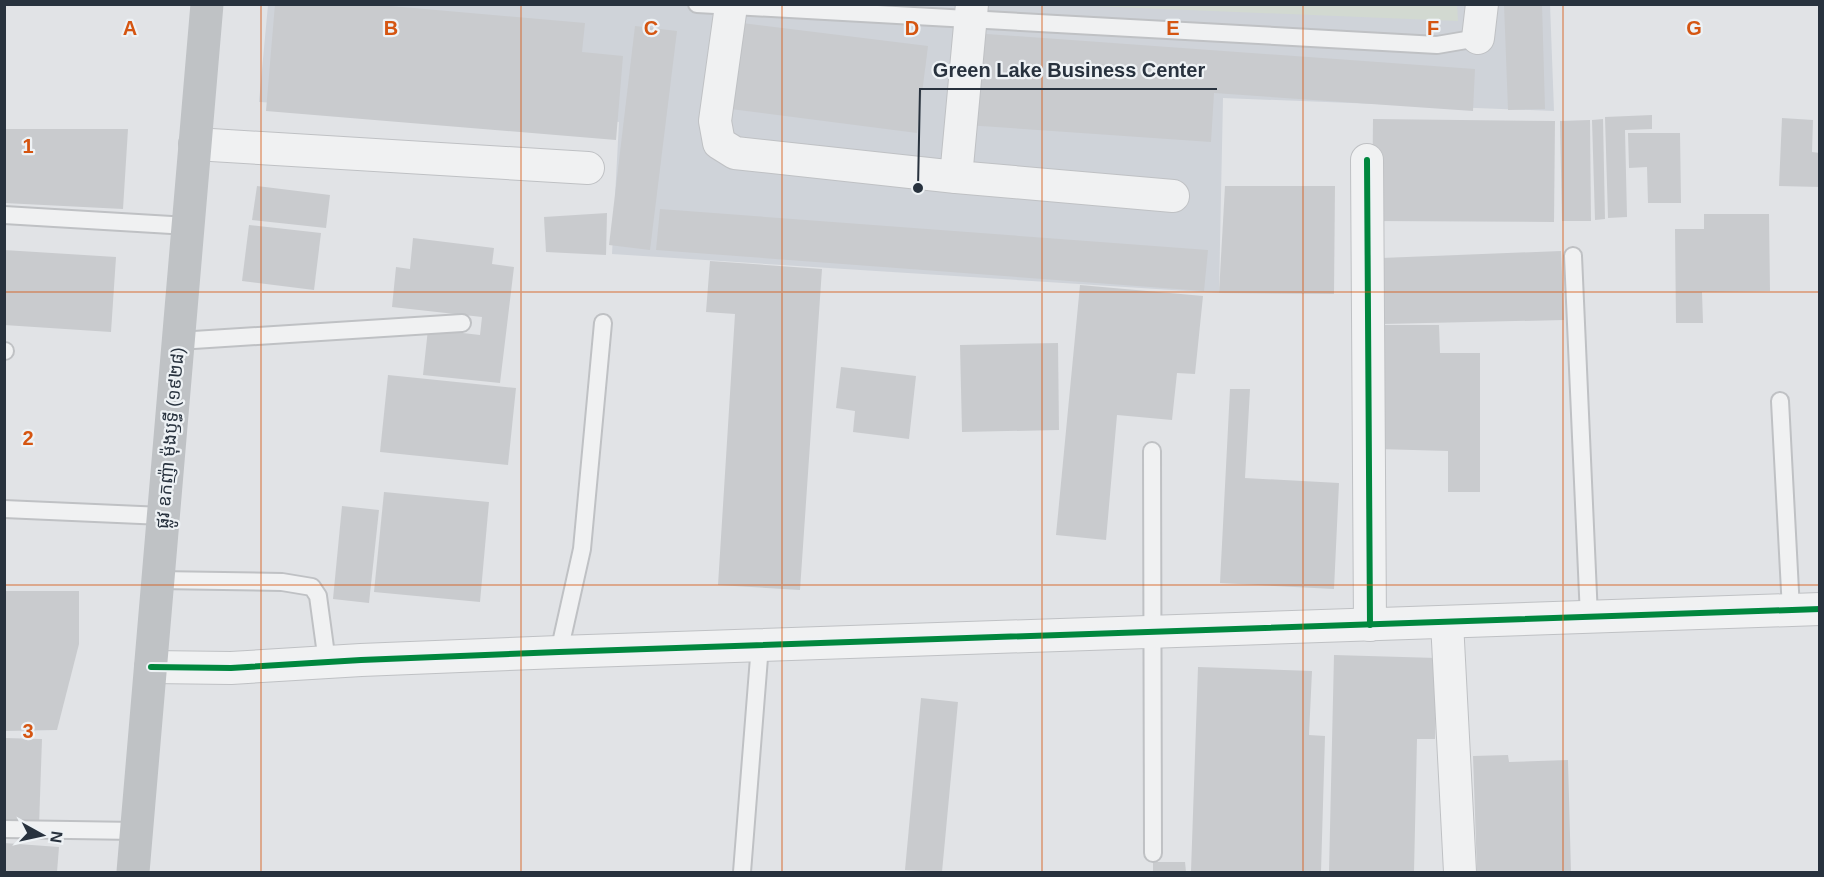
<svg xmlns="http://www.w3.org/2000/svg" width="1824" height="877" viewBox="0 0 1824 877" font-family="Arial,'Noto Sans Khmer',sans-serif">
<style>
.built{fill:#cfd3d9}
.green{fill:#d2d9d1}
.building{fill:#c9cbce}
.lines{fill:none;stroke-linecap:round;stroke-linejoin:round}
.lane-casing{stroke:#bfc1c4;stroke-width:20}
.street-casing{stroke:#bfc1c4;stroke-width:34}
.lane{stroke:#f0f1f2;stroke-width:16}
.street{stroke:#f0f1f2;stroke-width:32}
.secondary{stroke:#bfc2c5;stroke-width:33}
.cycleway-casing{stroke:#eef2f5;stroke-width:10}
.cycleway{stroke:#00873e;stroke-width:6}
.grid{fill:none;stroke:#d55511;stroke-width:1.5;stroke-opacity:0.55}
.labels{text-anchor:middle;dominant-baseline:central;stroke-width:4.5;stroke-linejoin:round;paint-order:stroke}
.street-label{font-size:18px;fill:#28323e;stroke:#eef2f5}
.grid-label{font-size:20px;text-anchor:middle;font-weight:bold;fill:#d55511;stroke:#eef2f5;stroke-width:4.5;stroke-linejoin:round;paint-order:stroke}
.leader{fill:none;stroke:#28323e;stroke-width:2}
.callout-dot{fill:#28323e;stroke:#eef2f5;stroke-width:2}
.callout-label{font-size:20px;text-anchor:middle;font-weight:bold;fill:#28323e;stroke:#eef2f5;stroke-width:4.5;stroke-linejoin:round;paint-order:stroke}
</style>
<rect width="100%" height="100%" fill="#e1e3e6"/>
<path class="built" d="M 1550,4 L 1554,111 L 1223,98 L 1219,293 L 612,254 L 619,122 L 259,102 L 268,5 Z"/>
<path class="green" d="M 1457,4 L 1458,21 L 1067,5 L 1067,4 Z"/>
<g class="building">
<path d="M 275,4 L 368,4 L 585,23 L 582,52 L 623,56 L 616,140 L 266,111 Z"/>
<path d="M 1504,4 L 1542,4 L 1545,109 L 1508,110 Z"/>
<path d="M 734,22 L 928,46 L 917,133 L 723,108 Z"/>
<path d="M 635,26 L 677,31 L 650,250 L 609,245 Z"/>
<path d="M 973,33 L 1475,69 L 1473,111 L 1214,93 L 1211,142 L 966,125 Z"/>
<path d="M 1652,115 L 1652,129 L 1625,130 L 1627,217 L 1608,218 L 1605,117 Z"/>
<path d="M 1782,118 L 1813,120 L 1812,152 L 1820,153 L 1820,187 L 1779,186 Z"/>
<path d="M 1373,119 L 1555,121 L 1554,222 L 1372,221 Z"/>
<path d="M 1603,119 L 1605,219 L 1595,220 L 1592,120 Z"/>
<path d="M 1590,120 L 1591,221 L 1562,221 L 1560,121 Z"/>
<path d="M 4,129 L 128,129 L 123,209 L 4,203 Z"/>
<path d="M 1628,133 L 1680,133 L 1681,203 L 1648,203 L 1647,167 L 1629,168 Z"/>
<path d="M 257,186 L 330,195 L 326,228 L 252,220 Z"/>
<path d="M 1225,186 L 1335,186 L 1334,294 L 1219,293 Z"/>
<path d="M 660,209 L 1208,250 L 1204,291 L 656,250 Z"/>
<path d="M 607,213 L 606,255 L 546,252 L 544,217 Z"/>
<path d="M 1704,214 L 1769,214 L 1770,291 L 1702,292 L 1703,323 L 1676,323 L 1675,229 L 1704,229 Z"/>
<path d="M 249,225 L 321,233 L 314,290 L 242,281 Z"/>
<path d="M 413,238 L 494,248 L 492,264 L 514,267 L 500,383 L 423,375 L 428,329 L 480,335 L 482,317 L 392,307 L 396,267 L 410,269 Z"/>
<path d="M 4,250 L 116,257 L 111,332 L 4,325 Z"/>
<path d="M 1561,251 L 1564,320 L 1382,324 L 1381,258 Z"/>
<path d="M 710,261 L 822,269 L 800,590 L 718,585 L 735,314 L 706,312 Z"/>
<path d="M 1080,285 L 1203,296 L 1195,374 L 1177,373 L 1172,420 L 1117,415 L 1106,540 L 1056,535 Z"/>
<path d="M 1379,325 L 1439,325 L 1440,353 L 1480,353 L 1480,492 L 1448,492 L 1448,451 L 1378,449 Z"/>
<path d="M 1058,343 L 1059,430 L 962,432 L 960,345 Z"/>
<path d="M 841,367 L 916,376 L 909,439 L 853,432 L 855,411 L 836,408 Z"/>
<path d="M 388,375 L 516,388 L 508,465 L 380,452 Z"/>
<path d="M 1230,389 L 1250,389 L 1245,478 L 1339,483 L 1334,589 L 1220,583 Z"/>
<path d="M 384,492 L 489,502 L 480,602 L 374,592 Z"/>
<path d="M 342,506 L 379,510 L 369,603 L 333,599 Z"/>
<path d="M 4,591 L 79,591 L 79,644 L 57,730 L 4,731 Z"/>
<path d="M 1334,655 L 1437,658 L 1435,739 L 1417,739 L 1414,872 L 1329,872 Z"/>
<path d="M 1198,667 L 1312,671 L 1309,735 L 1325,736 L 1321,872 L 1191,872 Z"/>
<path d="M 921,698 L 958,702 L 942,872 L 905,870 Z"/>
<path d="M 4,738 L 42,739 L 39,826 L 4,825 Z"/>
<path d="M 1508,755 L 1509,762 L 1568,760 L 1571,872 L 1477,872 L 1473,756 Z"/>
<path d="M 4,843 L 59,847 L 57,872 L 4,872 Z"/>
<path d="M 1153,862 L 1185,862 L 1186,872 L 1153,872 Z"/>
</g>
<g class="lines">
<g class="lane-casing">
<g id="lane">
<path d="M 697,4 L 1437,45 L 1478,38"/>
<path d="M 4,215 L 188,226"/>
<path d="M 1573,256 L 1589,617"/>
<path d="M 178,341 L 462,323"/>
<path d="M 4,351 L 5,351"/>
<path d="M 1780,401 L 1791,610"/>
<path d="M 1152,451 L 1153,853"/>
<path d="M 4,509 L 163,516"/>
<path d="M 158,580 L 282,582 L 312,587 L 318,596 L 327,662"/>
<path d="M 559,652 L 582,549 L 603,323"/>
<path d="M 4,829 L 137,831"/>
<path d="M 742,872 L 760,645"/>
</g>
</g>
<g class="street-casing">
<g id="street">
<path d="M 972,4 L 956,177 L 1173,196"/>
<path d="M 731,6 L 715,121 L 719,143 L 735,153 L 956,177"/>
<path d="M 1478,38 L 1482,4"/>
<path d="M 195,144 L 588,168"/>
<path d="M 1367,160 L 1370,625"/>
<path d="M 1447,622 L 1460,872"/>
<path d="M 151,667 L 231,668 L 361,660 L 559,652 L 1820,609"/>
</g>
</g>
<use href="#lane" class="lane"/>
<use href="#street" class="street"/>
<path class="secondary" d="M 133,872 L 207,4"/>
<g class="cycleway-casing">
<g id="cycleway">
<path d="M 1367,160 L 1370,625"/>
<path d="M 151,667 L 231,668 L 361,660 L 559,652 L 1820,609"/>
</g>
</g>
<use href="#cycleway" class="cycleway"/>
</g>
<path class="grid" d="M 261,4 L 261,872M 521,4 L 521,872M 782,4 L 782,872M 1042,4 L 1042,872M 1303,4 L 1303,872M 1563,4 L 1563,872M 4,292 L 1820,292M 4,585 L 1820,585"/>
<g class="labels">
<g class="street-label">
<text transform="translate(170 438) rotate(-85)">ផ្លូវ ឧកញ៉ា ម៉ុងឫទ្ធី (១៩២៨)</text>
</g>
</g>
<g class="grid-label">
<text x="130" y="35">A</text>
<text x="391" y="35">B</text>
<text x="651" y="35">C</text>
<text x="912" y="35">D</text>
<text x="1173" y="35">E</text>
<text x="1433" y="35">F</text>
<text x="1694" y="35">G</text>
<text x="28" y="153">1</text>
<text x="28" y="445">2</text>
<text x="28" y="738">3</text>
</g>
<path class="leader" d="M918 188L920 89H1217"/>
<circle class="callout-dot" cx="918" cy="188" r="6"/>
<g class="callout-label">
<text x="1069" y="77">Green Lake Business Center</text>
</g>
<rect width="1824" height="877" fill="none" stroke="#28323e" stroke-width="12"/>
<g transform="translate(42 835) rotate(98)" stroke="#eef2f5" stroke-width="4.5" paint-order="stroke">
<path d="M0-4.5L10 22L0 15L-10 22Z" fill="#28323e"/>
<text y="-9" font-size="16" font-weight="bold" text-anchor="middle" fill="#28323e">N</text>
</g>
</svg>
